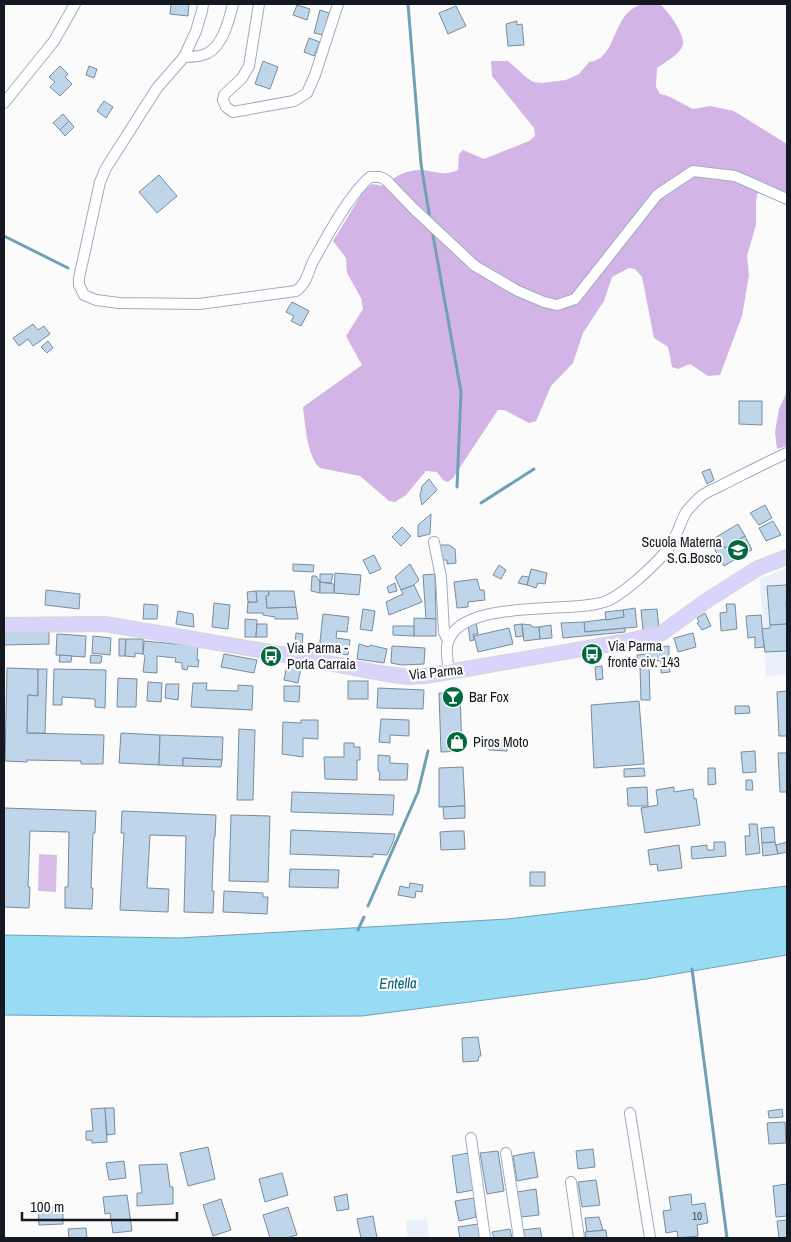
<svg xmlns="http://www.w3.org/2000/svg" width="791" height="1242" viewBox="0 0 791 1242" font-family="'Archivo Narrow',sans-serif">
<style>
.built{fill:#eaeffc}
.green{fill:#d8bde9}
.forest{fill:#d2b5e6}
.water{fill:#98dbf4;stroke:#70a0b4}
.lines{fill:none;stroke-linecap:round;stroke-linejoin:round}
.stream{stroke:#70a0b4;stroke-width:3}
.building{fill:#bfd5e9;stroke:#788c9e}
.minor-casing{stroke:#a1abc3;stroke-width:12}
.major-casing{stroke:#d5d5d7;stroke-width:16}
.minor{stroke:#fff;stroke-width:10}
.major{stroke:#d9d4fc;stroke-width:14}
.labels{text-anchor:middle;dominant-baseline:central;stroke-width:4.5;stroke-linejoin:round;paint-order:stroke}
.number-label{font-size:11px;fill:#3f4752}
.poi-label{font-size:14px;fill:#141820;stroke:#fbfbfb;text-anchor:start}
.street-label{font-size:14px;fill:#141820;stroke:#fbfbfb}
.water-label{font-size:15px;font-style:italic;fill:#005f77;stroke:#fbfbfb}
</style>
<rect width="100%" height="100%" fill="#fbfbfb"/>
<g class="built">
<path d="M 787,568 L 787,674 L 766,677 L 760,579 Z"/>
<path d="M 427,1219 L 429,1238 L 408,1238 L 405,1221 Z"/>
</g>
<path class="green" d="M 39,854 L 57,855 L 56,892 L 38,891 Z"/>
<g class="forest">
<path d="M 643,4 C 647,4 655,3 659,4 C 667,8 685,35 683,44 C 681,54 665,62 657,68 L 656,87 L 660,94 L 668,96 L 693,109 L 710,106 L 734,111 L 787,144 L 787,193 L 760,182 L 756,201 L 756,225 L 747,256 L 749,275 L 742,316 L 720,375 L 708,376 L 690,364 L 678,369 L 672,367 L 668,347 L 654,338 L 642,277 L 635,269 L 629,268 L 612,277 L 604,301 L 583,333 L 573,363 L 551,386 L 536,421 L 529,423 L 504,410 L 498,410 L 453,478 L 448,482 L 443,480 L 437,472 L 426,471 L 406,495 L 395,502 L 389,501 L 360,476 L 320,468 C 307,457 305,423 303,407 L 362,365 L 346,336 L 363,309 L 361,298 L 347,273 L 346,258 L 333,241 L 363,192 L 372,184 L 384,186 C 393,176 409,169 423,170 C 437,172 444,176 458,170 L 459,154 L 463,150 L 484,159 L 529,141 L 535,136 L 534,128 L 492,76 L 491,61 L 508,61 L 526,77 L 533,82 L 542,83 L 566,80 L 579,74 L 589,62 C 619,59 610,12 643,4 Z"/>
<path d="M 787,366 L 787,446 L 777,449 L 775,432 L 779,409 L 786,394 Z"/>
</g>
<path class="water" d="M 787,886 L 787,955 L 646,979 L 362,1016 L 198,1017 L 4,1015 L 4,935 L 179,938 L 507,919 Z"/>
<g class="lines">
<g class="stream">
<path d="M 408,4 L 421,164 L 430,219"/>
<path d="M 432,230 L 461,392 L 457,487"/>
<path d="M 4,236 L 68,268"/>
<path d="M 481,503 L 534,469"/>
<path d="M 368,906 L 418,792 L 428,751"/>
<path d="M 358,930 L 364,917"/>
<path d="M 692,969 L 727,1238"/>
</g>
</g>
<g class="building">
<path d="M 171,4 L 189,4 L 188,16 L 170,14 Z"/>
<path d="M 297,5 L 310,9 L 307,20 L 293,15 Z"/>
<path d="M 456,6 L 466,26 L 448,34 L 439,13 Z"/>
<path d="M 320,10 L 329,13 L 323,35 L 314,33 Z"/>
<path d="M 517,21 L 517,25 L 522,24 L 524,45 L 508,46 L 506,24 Z"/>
<path d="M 309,38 L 320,42 L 314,56 L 304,52 Z"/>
<path d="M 263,61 L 278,67 L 270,89 L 255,84 Z"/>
<path d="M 60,66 L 68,74 L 65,77 L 72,84 L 60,96 L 50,87 L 55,82 L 49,77 Z"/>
<path d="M 89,66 L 97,69 L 94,78 L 86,75 Z"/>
<path d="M 104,101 L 113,107 L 106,118 L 97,111 Z"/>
<path d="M 63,114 L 69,121 L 60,130 L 53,123 Z"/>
<path d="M 69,121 L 74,127 L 65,136 L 60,130 Z"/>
<path d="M 159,175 L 177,196 L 157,213 L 139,192 Z"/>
<path d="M 292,302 L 309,311 L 301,326 L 291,321 L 294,316 L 286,312 Z"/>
<path d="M 33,324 L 38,330 L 44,326 L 50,334 L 33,346 L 28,339 L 19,346 L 13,338 Z"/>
<path d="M 48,341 L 53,348 L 47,353 L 41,347 Z"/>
<path d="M 739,401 L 762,401 L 762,425 L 739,424 Z"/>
<path d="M 710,469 L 714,480 L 707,484 L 702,472 Z"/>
<path d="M 429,479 L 437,490 L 422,505 L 420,496 L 422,486 Z"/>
<path d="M 765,505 L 772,518 L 759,525 L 750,513 Z"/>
<path d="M 431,514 L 430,534 L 418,537 L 418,525 Z"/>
<path d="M 773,521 L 781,535 L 766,541 L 759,528 Z"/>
<path d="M 738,524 L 745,536 L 725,548 L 718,536 Z"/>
<path d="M 402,527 L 411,536 L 401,546 L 392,537 Z"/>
<path d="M 718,536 L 725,548 L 745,536 L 752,550 L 744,554 L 742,550 L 731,557 L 734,560 L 724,566 L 710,541 Z"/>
<path d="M 439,545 L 449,545 L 455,549 L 456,563 L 447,564 L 447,560 L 441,560 Z"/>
<path d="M 374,555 L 381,569 L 370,574 L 363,560 Z"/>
<path d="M 293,564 L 314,565 L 313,572 L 293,571 Z"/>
<path d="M 410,564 L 419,580 L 414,585 L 401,590 L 395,577 Z"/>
<path d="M 499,565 L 506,570 L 501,579 L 493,575 Z"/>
<path d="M 531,569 L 547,573 L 545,584 L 538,583 L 536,588 L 527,585 Z"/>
<path d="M 335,573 L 361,575 L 359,595 L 334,593 Z"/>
<path d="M 320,574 L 333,574 L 331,583 L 320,582 Z"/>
<path d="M 435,574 L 436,619 L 426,619 L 423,575 Z"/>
<path d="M 312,576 L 316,576 L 320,582 L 320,593 L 311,591 Z"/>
<path d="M 522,576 L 529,577 L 527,585 L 518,583 Z"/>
<path d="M 477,579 L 480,590 L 484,590 L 485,600 L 468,602 L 468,607 L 457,608 L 454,582 Z"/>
<path d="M 320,582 L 334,584 L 334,593 L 320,593 Z"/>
<path d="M 395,583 L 397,591 L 389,593 L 387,587 Z"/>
<path d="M 414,585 L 422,602 L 389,615 L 386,602 L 403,594 L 401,590 Z"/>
<path d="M 787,585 L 787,600 L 786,601 L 787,624 L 770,625 L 767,586 Z"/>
<path d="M 46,590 L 80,594 L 79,609 L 45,605 Z"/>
<path d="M 256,591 L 269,591 L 269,595 L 266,596 L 267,608 L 296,607 L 298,619 L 275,619 L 275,617 L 263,615 L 263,613 L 247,613 L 248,602 L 257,602 Z"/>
<path d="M 256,591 L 257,602 L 248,602 L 247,592 Z"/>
<path d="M 269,591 L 294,591 L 296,607 L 267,608 L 266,596 L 269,595 Z"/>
<path d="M 214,603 L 230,605 L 228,629 L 212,627 Z"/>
<path d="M 144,604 L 158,605 L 157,619 L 143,619 Z"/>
<path d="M 726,604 L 735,604 L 737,629 L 721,631 L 720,613 L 727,612 Z"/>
<path d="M 635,608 L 637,627 L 585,632 L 584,622 L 624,617 L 623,610 Z"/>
<path d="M 363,609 L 375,611 L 372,631 L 360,629 Z"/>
<path d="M 657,609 L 659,629 L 643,630 L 641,610 Z"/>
<path d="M 623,610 L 624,617 L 606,620 L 605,612 Z"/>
<path d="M 178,611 L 193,614 L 194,627 L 176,624 Z"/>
<path d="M 705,613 L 711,626 L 702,630 L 697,623 L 699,622 L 697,618 Z"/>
<path d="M 323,614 L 349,617 L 347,632 L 337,631 L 336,638 L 350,640 L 348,655 L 319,651 Z"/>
<path d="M 761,615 L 764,647 L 755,648 L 755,637 L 748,638 L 746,616 Z"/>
<path d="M 414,618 L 436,619 L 436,636 L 414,636 Z"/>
<path d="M 245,619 L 257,620 L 256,637 L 245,637 Z"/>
<path d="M 476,622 L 478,634 L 473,634 L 474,640 L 470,641 L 468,623 Z"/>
<path d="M 584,622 L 585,632 L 625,628 L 625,632 L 563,638 L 561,623 Z"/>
<path d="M 257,624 L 267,624 L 267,637 L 256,637 Z"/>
<path d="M 522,624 L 523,636 L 516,637 L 514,625 Z"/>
<path d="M 522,624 L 531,625 L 532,627 L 539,627 L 540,639 L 524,641 Z"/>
<path d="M 787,624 L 787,651 L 765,652 L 762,629 L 770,628 L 770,625 Z"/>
<path d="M 551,625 L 552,638 L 540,639 L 539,627 Z"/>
<path d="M 393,626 L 414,626 L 414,636 L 393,635 Z"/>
<path d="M 509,628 L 513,644 L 478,652 L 474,636 Z"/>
<path d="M 49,630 L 49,644 L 4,645 L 4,631 Z"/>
<path d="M 296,633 L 303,634 L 302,645 L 295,644 Z"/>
<path d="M 693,633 L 696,647 L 678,652 L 674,638 Z"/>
<path d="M 57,634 L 86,636 L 85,657 L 56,655 Z"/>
<path d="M 93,636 L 111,638 L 110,655 L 92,653 Z"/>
<path d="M 119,639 L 126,639 L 125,656 L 119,656 Z"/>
<path d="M 126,639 L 143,639 L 143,654 L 135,653 L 135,657 L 125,656 Z"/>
<path d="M 144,641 L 198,646 L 197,660 L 199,660 L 198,667 L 188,666 L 187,670 L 182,669 L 182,663 L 175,662 L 176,658 L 157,656 L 157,673 L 143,672 L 145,656 L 143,654 Z"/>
<path d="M 359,644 L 369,647 L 370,645 L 387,649 L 384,663 L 357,659 Z"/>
<path d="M 392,646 L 425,648 L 424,664 L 402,665 L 391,663 Z"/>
<path d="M 669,646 L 669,660 L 650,661 L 648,648 Z"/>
<path d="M 224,654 L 257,660 L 254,673 L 221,667 Z"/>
<path d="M 648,654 L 648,661 L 637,662 L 637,655 Z"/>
<path d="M 60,655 L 72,656 L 71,662 L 59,662 Z"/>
<path d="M 91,655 L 102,656 L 101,663 L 90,663 Z"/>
<path d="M 669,660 L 670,672 L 661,673 L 661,661 Z"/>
<path d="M 649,664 L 650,700 L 641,700 L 640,665 Z"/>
<path d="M 287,665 L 301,668 L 298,683 L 284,680 Z"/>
<path d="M 602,666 L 603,679 L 596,680 L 595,667 Z"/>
<path d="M 7,668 L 38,669 L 38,696 L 28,695 L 27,733 L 104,735 L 103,764 L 81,764 L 81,761 L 27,760 L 27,762 L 5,761 Z"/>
<path d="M 38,669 L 47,669 L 45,733 L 27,733 L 28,695 L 38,696 Z"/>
<path d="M 54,669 L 106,670 L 105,708 L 95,707 L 95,699 L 62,697 L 62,705 L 53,705 Z"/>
<path d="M 118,678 L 137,679 L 136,707 L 117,707 Z"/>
<rect x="348" y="681" width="20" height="18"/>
<path d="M 148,682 L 162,683 L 161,702 L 147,701 Z"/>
<path d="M 193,683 L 207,683 L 206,690 L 238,691 L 238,685 L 253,686 L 252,710 L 191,707 Z"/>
<path d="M 166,684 L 179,684 L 178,700 L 165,698 Z"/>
<path d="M 284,686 L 300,686 L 299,702 L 284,701 Z"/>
<path d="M 378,688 L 424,690 L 423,709 L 377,708 Z"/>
<path d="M 787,691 L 787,736 L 779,736 L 777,692 Z"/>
<path d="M 439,693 L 460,693 L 462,751 L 441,752 Z"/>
<path d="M 639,701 L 644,764 L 594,768 L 591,705 Z"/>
<path d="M 735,706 L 749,706 L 750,713 L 735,714 Z"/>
<path d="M 381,719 L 409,720 L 409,736 L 390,735 L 390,743 L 379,742 Z"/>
<path d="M 301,720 L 318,720 L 318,739 L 303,738 L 303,757 L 282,754 L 283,722 L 301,723 Z"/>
<path d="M 239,729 L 255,730 L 253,800 L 237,800 Z"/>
<path d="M 121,733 L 160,735 L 159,765 L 119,763 Z"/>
<path d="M 160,735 L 223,737 L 222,760 L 183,758 L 183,766 L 159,765 Z"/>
<path d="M 489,740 L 508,741 L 507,751 L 489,750 Z"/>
<path d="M 344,743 L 354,743 L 354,747 L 360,747 L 360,760 L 357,760 L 357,780 L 325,779 L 324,757 L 344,757 Z"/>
<path d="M 755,751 L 756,772 L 743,773 L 741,752 Z"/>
<path d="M 778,753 L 787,753 L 787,792 L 780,792 Z"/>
<path d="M 378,755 L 390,756 L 390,763 L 408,764 L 407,780 L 379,780 L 380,772 L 378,771 Z"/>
<path d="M 183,758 L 222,760 L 221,767 L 183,766 Z"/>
<path d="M 463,767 L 465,806 L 439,807 L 439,768 Z"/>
<path d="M 644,768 L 645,776 L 624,777 L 624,769 Z"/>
<path d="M 708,768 L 715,768 L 716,784 L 708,785 Z"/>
<path d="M 746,780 L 752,780 L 753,790 L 746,790 Z"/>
<path d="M 647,787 L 648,806 L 628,806 L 627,788 Z"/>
<path d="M 674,787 L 674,792 L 693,789 L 694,799 L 696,798 L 700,825 L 645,833 L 641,808 L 658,805 L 656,790 Z"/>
<path d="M 292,792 L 394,795 L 393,815 L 291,812 Z"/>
<path d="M 462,806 L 465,806 L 465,818 L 444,819 L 443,807 Z"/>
<path d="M 4,808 L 96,811 L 95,833 L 93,833 L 91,888 L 93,888 L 92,909 L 65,908 L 65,887 L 68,887 L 69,832 L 30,831 L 28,887 L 30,887 L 29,908 L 4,907 Z"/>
<path d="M 122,811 L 216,815 L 215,837 L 214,837 L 212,891 L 214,891 L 213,913 L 184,912 L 186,836 L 150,835 L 147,888 L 169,889 L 168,912 L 120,910 L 124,833 L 121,833 Z"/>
<path d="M 231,815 L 270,816 L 268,882 L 229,881 Z"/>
<path d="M 749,824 L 757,824 L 760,853 L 746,855 L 745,836 L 750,836 Z"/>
<path d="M 774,827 L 775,842 L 762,843 L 761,828 Z"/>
<path d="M 291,830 L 395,834 L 393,842 L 387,855 L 373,854 L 373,857 L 290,854 Z"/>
<path d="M 455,831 L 464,831 L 465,849 L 441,850 L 440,832 Z"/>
<path d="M 714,842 L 725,842 L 726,856 L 692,859 L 691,847 L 707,845 L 707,850 L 714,850 Z"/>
<path d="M 775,842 L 778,854 L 763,856 L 762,843 Z"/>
<path d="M 787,842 L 787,852 L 778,854 L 776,845 Z"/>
<path d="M 679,845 L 682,868 L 658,871 L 657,864 L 650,865 L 648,850 Z"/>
<path d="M 290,869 L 339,870 L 338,888 L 289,887 Z"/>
<rect x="530" y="872" width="15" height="14"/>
<path d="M 410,883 L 423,885 L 422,892 L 416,891 L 415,898 L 398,895 L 400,886 L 409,888 Z"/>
<path d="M 224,891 L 263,893 L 263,897 L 268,897 L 267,914 L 223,912 Z"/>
<path d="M 478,1037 L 481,1056 L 479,1056 L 478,1061 L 463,1062 L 462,1038 Z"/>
<path d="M 105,1108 L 107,1142 L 92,1143 L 92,1140 L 86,1140 L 86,1131 L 93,1131 L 91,1109 Z"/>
<path d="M 105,1108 L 114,1108 L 115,1134 L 107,1135 Z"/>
<path d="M 782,1109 L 783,1117 L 769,1118 L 768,1111 Z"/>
<path d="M 785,1122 L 786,1143 L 769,1144 L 767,1123 Z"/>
<path d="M 208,1147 L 215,1179 L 188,1186 L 180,1153 Z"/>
<path d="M 593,1149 L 595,1167 L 578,1169 L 576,1151 Z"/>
<path d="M 498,1151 L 504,1191 L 487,1194 L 480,1153 Z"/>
<path d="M 534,1152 L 538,1177 L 517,1181 L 513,1156 Z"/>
<path d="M 468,1153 L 474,1190 L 457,1193 L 452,1156 Z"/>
<path d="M 124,1161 L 126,1178 L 109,1180 L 106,1163 Z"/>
<path d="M 167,1164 L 170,1187 L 173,1187 L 173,1204 L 137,1206 L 137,1193 L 142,1193 L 139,1165 Z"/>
<path d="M 282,1173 L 288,1195 L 265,1202 L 259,1179 Z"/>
<path d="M 596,1180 L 600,1205 L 582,1207 L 578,1182 Z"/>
<path d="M 787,1184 L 787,1216 L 776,1217 L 773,1186 Z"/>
<path d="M 536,1189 L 539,1215 L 521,1217 L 517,1192 Z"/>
<path d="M 347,1194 L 349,1209 L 337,1211 L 334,1197 Z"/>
<path d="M 691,1194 L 692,1205 L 705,1203 L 708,1223 L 697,1225 L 698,1236 L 678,1238 L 677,1231 L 666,1233 L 663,1211 L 671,1210 L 669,1197 Z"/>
<path d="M 127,1195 L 132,1231 L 113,1233 L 110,1213 L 105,1214 L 103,1197 Z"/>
<path d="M 474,1198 L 476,1217 L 459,1221 L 455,1201 Z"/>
<path d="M 221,1199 L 231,1230 L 213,1236 L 203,1205 Z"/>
<path d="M 63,1207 L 63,1224 L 39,1225 L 38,1208 Z"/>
<path d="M 288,1207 L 297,1235 L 286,1238 L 270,1238 L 263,1215 Z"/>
<path d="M 373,1216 L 377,1238 L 361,1238 L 357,1219 Z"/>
<path d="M 599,1217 L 603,1230 L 587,1232 L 585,1218 Z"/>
<path d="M 787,1220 L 787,1237 L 779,1238 L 777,1221 Z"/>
<path d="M 478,1224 L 481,1238 L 460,1238 L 458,1227 Z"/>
<path d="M 86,1228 L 87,1238 L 69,1238 L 68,1229 Z"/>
<path d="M 540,1228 L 542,1238 L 523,1238 L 522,1230 Z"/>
<path d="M 510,1229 L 512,1238 L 494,1238 L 492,1232 Z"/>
<path d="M 606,1230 L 607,1238 L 586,1238 L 585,1232 Z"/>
</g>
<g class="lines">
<g class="minor-casing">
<g id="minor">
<path d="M 203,4 L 202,11 L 196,31 L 184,57 L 157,88 L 106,168 L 100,182 L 79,278 L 79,285 L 84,295 L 96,300 L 119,303 L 199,304 L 296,291 C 308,283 308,269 315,258 C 328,234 350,194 370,177 L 380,177 L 386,180 L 414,209 L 475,266 L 518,291 L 544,302 L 557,305 L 575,299 L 657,195 L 693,171 L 735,176 L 787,199"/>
<path d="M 259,4 L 249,66 L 242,78 L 224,95 L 223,100 L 226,107 L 233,112 L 294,101 L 307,93 L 315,75 L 338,4"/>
<path d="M 184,57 C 191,57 201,57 208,53 C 223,45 229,20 233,4"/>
<path d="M 4,103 L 54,41 L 75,4"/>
<path d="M 434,542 L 441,577 L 444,632 L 448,641"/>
<path d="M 449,672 C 448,663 445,650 448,642 C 462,598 567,614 604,602 C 621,597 659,562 670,546 C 677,536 680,523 686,512 C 690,507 695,502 699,498 C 705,492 715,489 722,485 C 744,474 765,463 787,453"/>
<path d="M 630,1113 L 650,1238"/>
<path d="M 471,1138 L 485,1238"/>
<path d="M 506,1153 L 519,1238"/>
<path d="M 571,1182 L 579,1238"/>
</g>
</g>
<g class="major-casing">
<path id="major" d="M 4,625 L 105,624 L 259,650 L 386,674 L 409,677 L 425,676 L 623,642 L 662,633 L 706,601 L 758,568 L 787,557"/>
</g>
<use href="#minor" class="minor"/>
<use href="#major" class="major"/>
</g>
<defs>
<g id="school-disc" transform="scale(1.125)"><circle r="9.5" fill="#02693e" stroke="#fbfbfb"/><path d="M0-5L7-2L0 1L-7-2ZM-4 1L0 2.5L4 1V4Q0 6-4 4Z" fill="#fff"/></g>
<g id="bus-disc" transform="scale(1.125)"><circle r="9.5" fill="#02693e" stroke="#fbfbfb"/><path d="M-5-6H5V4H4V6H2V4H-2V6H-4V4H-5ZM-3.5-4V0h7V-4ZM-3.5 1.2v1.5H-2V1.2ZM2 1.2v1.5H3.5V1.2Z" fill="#fff"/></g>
<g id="bar-disc" transform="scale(1.125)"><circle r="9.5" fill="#02693e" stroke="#fbfbfb"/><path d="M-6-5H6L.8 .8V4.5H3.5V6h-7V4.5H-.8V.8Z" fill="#fff"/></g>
<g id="shop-disc" transform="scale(1.125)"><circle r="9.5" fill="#02693e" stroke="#fbfbfb"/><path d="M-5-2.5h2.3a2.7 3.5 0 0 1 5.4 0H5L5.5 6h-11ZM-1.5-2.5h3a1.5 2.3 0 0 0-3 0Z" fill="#fff"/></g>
</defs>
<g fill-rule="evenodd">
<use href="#school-disc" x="738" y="550"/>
<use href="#bus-disc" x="592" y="654"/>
<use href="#bus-disc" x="271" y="656"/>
<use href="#bar-disc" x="453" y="697"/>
<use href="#shop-disc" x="457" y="742"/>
</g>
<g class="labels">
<g class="number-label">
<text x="697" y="1216">10</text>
</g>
<g class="poi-label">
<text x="722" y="542" text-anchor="end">Scuola Materna<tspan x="722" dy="16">S.G.Bosco</tspan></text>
<text x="608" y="646">Via Parma<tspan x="608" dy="16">fronte civ. 143</tspan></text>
<text x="287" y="648">Via Parma -<tspan x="287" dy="16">Porta Carraia</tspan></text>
<text x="469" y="697">Bar Fox</text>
<text x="473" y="742">Piros Moto</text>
</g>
<g class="street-label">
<text transform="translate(436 672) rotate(-6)">Via Parma</text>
</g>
<g class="water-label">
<text transform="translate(398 983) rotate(-1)">Entella</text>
</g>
</g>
<rect width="791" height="1242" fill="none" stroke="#141820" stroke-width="10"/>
<path d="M22 1212v8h155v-8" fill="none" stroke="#141820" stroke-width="2.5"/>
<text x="30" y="1212" font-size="15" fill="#141820" stroke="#fbfbfb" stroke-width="4" paint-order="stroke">100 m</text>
</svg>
